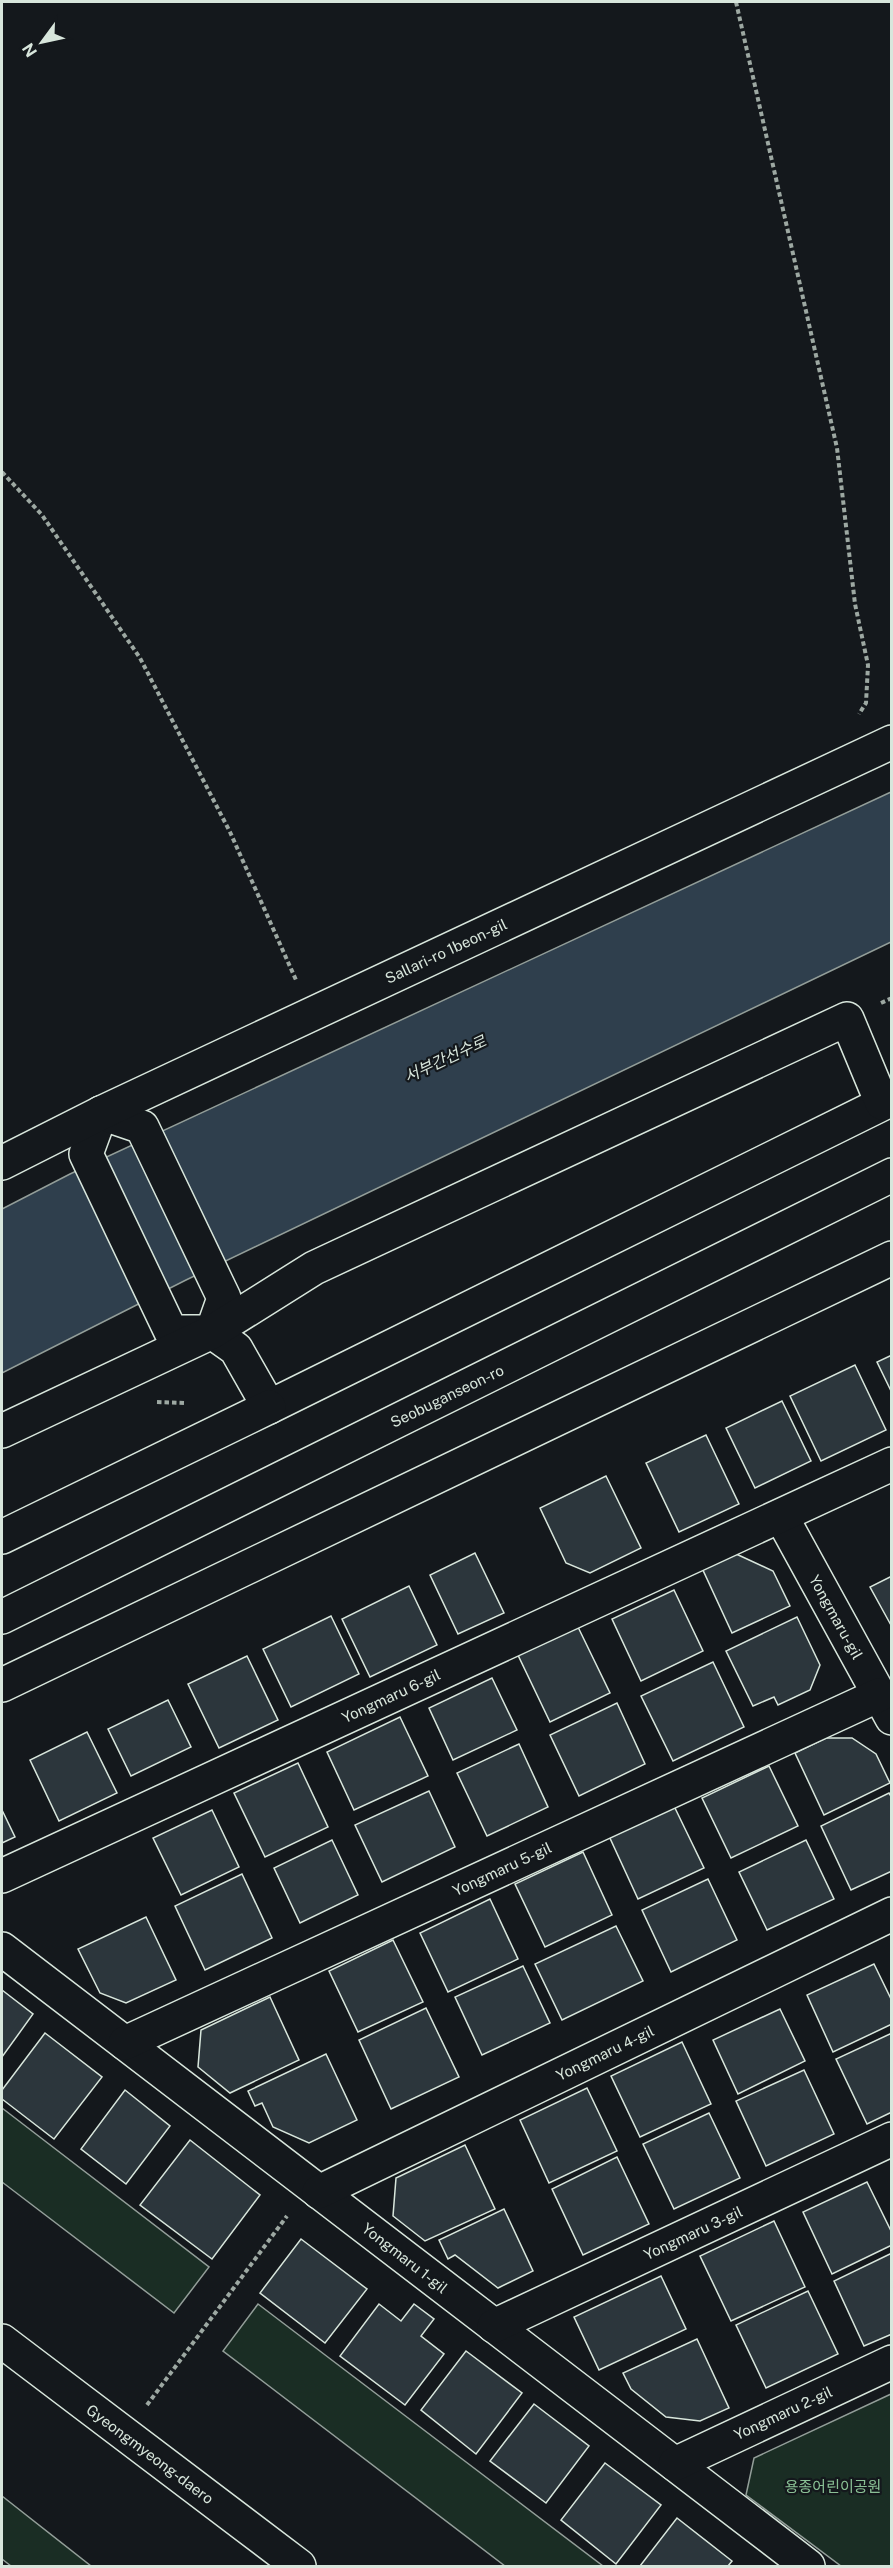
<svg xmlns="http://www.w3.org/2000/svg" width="893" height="2568" viewBox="0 0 893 2568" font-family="'Public Sans','Noto Sans KR',sans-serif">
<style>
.green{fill:#1a2d24;stroke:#939e99;stroke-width:1.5}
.water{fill:#2f3f4d;stroke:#939e99;stroke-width:1.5}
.building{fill:#2c363c;stroke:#d8e6dc;stroke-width:1.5}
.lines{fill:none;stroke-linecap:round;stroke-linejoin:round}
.minor-casing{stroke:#d8e6dc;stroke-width:36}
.major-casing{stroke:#d8e6dc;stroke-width:36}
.path{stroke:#9da8a2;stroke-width:4;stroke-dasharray:4.5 3;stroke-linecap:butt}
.minor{stroke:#14181c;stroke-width:33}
.major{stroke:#14181c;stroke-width:33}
.labels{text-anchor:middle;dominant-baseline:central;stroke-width:4.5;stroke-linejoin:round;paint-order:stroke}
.street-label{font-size:15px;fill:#d8e6dc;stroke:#14181c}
.park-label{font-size:15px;fill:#8ac095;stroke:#14181c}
.water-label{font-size:16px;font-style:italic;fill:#d8e6dc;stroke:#14181c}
</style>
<rect width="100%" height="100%" fill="#14181c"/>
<g class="green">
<path d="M 2,2108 L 209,2267 L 174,2313 L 2,2182 Z"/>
<path d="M 258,2304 L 603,2566 L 505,2566 L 223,2351 Z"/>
<path d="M 891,2394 L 891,2566 L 841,2566 L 746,2495 L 754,2458 Z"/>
<path d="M 2,2496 L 91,2566 L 11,2566 L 2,2559 Z"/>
</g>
<path class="water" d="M 891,792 L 891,942 L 186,1280 L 2,1373 L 2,1209 L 70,1174 Z"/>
<g class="building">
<path d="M 892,1355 L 892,1393 L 877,1362 Z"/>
<path d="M 855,1365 L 886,1430 L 821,1461 L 790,1396 Z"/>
<path d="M 782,1401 L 811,1461 L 755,1488 L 726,1428 Z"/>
<path d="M 706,1435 L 739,1504 L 679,1532 L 646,1463 Z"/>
<path d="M 606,1476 L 641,1548 L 590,1573 L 566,1563 L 540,1508 Z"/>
<path d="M 475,1553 L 504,1613 L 458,1634 L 430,1575 Z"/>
<path d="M 734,1553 L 773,1571 L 790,1606 L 732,1633 L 702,1568 Z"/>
<path d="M 892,1576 L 892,1627 L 870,1587 Z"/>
<path d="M 409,1586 L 437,1645 L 370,1677 L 342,1619 Z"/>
<path d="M 674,1590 L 703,1651 L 641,1681 L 612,1619 Z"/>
<path d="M 331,1616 L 359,1674 L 291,1707 L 263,1649 Z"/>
<path d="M 797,1617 L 820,1665 L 810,1690 L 778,1705 L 774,1697 L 753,1706 L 726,1651 Z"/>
<path d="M 577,1625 L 610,1693 L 550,1722 L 517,1653 Z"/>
<path d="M 247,1656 L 278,1720 L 219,1748 L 188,1684 Z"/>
<path d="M 713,1662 L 744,1727 L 673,1761 L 641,1696 Z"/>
<path d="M 492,1678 L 517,1730 L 453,1760 L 429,1708 Z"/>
<path d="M 168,1700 L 191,1747 L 131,1776 L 108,1729 Z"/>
<path d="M 617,1703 L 645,1764 L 579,1796 L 550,1735 Z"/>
<path d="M 400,1717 L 428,1776 L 354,1810 L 327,1752 Z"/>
<path d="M 87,1732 L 117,1793 L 59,1821 L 30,1760 Z"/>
<path d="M 826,1738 L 852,1738 L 876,1754 L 890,1783 L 824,1815 L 795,1753 Z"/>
<path d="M 519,1744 L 548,1807 L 487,1836 L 457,1773 Z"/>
<path d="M 298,1763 L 328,1827 L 265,1857 L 234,1793 Z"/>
<path d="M 769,1766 L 798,1826 L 731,1858 L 702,1798 Z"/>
<path d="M 429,1791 L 455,1847 L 382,1882 L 355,1825 Z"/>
<path d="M 889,1793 L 892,1798 L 892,1871 L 851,1890 L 821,1826 Z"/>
<path d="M 674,1806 L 704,1868 L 638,1899 L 609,1836 Z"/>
<path d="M 2,1810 L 15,1837 L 2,1843 Z"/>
<path d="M 212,1810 L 239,1867 L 181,1895 L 153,1838 Z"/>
<path d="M 332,1840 L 358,1895 L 300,1923 L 274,1868 Z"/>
<path d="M 806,1840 L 834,1899 L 767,1930 L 739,1872 Z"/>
<path d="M 583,1852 L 612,1915 L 545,1947 L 515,1884 Z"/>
<path d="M 242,1874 L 272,1938 L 205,1970 L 175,1906 Z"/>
<path d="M 708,1879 L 737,1940 L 671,1972 L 642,1910 Z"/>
<path d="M 490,1899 L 518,1959 L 448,1992 L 420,1933 Z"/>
<path d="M 146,1917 L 176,1980 L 126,2003 L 100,1993 L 78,1949 Z"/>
<path d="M 616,1926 L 643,1981 L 562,2020 L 535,1964 Z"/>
<path d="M 393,1940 L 423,2002 L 358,2032 L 329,1971 Z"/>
<path d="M 874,1964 L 892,2001 L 892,2024 L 833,2052 L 807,1995 Z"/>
<path d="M 523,1966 L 550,2023 L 482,2055 L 455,1997 Z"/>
<path d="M 2,1990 L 33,2014 L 2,2057 Z"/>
<path d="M 270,1997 L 299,2060 L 230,2093 L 198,2067 L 201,2030 Z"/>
<path d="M 426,2008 L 459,2077 L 391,2109 L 359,2040 Z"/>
<path d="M 780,2009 L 805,2061 L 738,2094 L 713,2040 Z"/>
<path d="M 45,2033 L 102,2077 L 54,2139 L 2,2099 L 2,2090 Z"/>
<path d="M 892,2033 L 892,2112 L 867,2124 L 836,2059 Z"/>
<path d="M 682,2042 L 711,2104 L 640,2137 L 611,2076 Z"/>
<path d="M 326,2054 L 357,2120 L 309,2143 L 273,2127 L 262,2103 L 255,2106 L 248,2091 Z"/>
<path d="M 804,2070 L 834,2134 L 766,2166 L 736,2101 Z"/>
<path d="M 587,2088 L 617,2151 L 549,2183 L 520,2120 Z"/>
<path d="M 125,2090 L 170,2126 L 126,2184 L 81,2149 Z"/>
<path d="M 709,2113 L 740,2178 L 674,2209 L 643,2144 Z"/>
<path d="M 190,2140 L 260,2195 L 212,2259 L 140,2205 Z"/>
<path d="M 465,2145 L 495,2209 L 425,2241 L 393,2216 L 396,2178 Z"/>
<path d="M 617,2157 L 649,2224 L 583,2255 L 552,2189 Z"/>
<path d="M 867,2182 L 892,2233 L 892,2245 L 832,2274 L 803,2212 Z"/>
<path d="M 504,2209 L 533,2271 L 498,2288 L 455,2255 L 448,2259 L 439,2240 Z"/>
<path d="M 774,2221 L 805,2287 L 731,2321 L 700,2256 Z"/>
<path d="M 301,2239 L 367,2289 L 325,2343 L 260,2293 Z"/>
<path d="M 892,2253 L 892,2334 L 864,2346 L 834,2281 Z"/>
<path d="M 661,2276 L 686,2329 L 599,2370 L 574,2317 Z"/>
<path d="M 808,2291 L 838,2354 L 766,2388 L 736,2325 Z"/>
<path d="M 379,2304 L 401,2321 L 414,2304 L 434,2319 L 421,2336 L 444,2354 L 405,2405 L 340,2356 Z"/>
<path d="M 697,2339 L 729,2408 L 700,2421 L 666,2417 L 631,2389 L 623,2373 Z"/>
<path d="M 466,2351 L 522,2393 L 476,2454 L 421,2410 Z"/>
<path d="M 534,2404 L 589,2446 L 546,2503 L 490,2461 Z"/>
<path d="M 605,2463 L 661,2505 L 616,2564 L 561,2520 Z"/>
<path d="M 677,2518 L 732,2561 L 728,2566 L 640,2566 Z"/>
</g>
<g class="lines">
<g class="minor-casing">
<g id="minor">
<path d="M 101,1113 L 86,1154 L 171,1332 L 212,1332 L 236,1349 L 269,1407 L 892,1099"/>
<path d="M 101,1113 L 142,1127 L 224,1298 L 212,1332"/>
<path d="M 2,1163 L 101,1113 L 892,742"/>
<path d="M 2,1431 L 212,1332 L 314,1268 L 847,1019 L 882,1103"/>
<path d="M 781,1516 L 892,1718"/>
<path d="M 2,1617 L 892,1175"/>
<path d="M 2,1876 L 892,1464"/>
<path d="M 2,1949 L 808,2566"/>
<path d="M 125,2043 L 879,1695"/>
<path d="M 319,2192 L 892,1914"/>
<path d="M 494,2326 L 892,2139"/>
<path d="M 2,2341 L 299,2566"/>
<path d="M 675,2464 L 892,2362"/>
</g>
</g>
<g class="major-casing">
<g id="major">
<path d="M 2,1537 L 269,1407"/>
<path d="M 2,1685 L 892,1258"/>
</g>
</g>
<g class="path">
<path d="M 736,2 L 837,448 L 855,604 L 868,665 L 866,703 L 859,714"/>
<path d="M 2,472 L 42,515 L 140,658 L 230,832 L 296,980"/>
<path d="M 881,1003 L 892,998"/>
<path d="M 157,1402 L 186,1403"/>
<path d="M 147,2405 L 287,2216"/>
</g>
<use href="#minor" class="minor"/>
<use href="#major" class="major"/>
</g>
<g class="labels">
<g class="street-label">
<text transform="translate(446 951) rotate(-25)">Sallari-ro 1beon-gil</text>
<text transform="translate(447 1396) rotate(-26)">Seobuganseon-ro</text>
<text transform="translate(836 1617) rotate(61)">Yongmaru-gil</text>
<text transform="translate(391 1696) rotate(-25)">Yongmaru 6-gil</text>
<text transform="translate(502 1869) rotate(-25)">Yongmaru 5-gil</text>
<text transform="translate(605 2053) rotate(-26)">Yongmaru 4-gil</text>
<text transform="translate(693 2233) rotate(-25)">Yongmaru 3-gil</text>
<text transform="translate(405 2258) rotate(38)">Yongmaru 1-gil</text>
<text transform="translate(783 2413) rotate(-25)">Yongmaru 2-gil</text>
<text transform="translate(150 2454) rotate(37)">Gyeongmyeong-daero</text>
</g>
<g class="park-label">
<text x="833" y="2486">용종어린이공원</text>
</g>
<g class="water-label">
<text transform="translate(445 1059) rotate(-25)">서부간선수로</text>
</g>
</g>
<rect width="893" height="2568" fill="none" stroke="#d8e6dc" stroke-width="6"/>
<g transform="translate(42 42) rotate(237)" stroke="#14181c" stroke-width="4.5" paint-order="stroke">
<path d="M0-4.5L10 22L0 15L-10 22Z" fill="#d8e6dc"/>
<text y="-9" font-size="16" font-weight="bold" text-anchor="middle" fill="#d8e6dc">N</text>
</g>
</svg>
